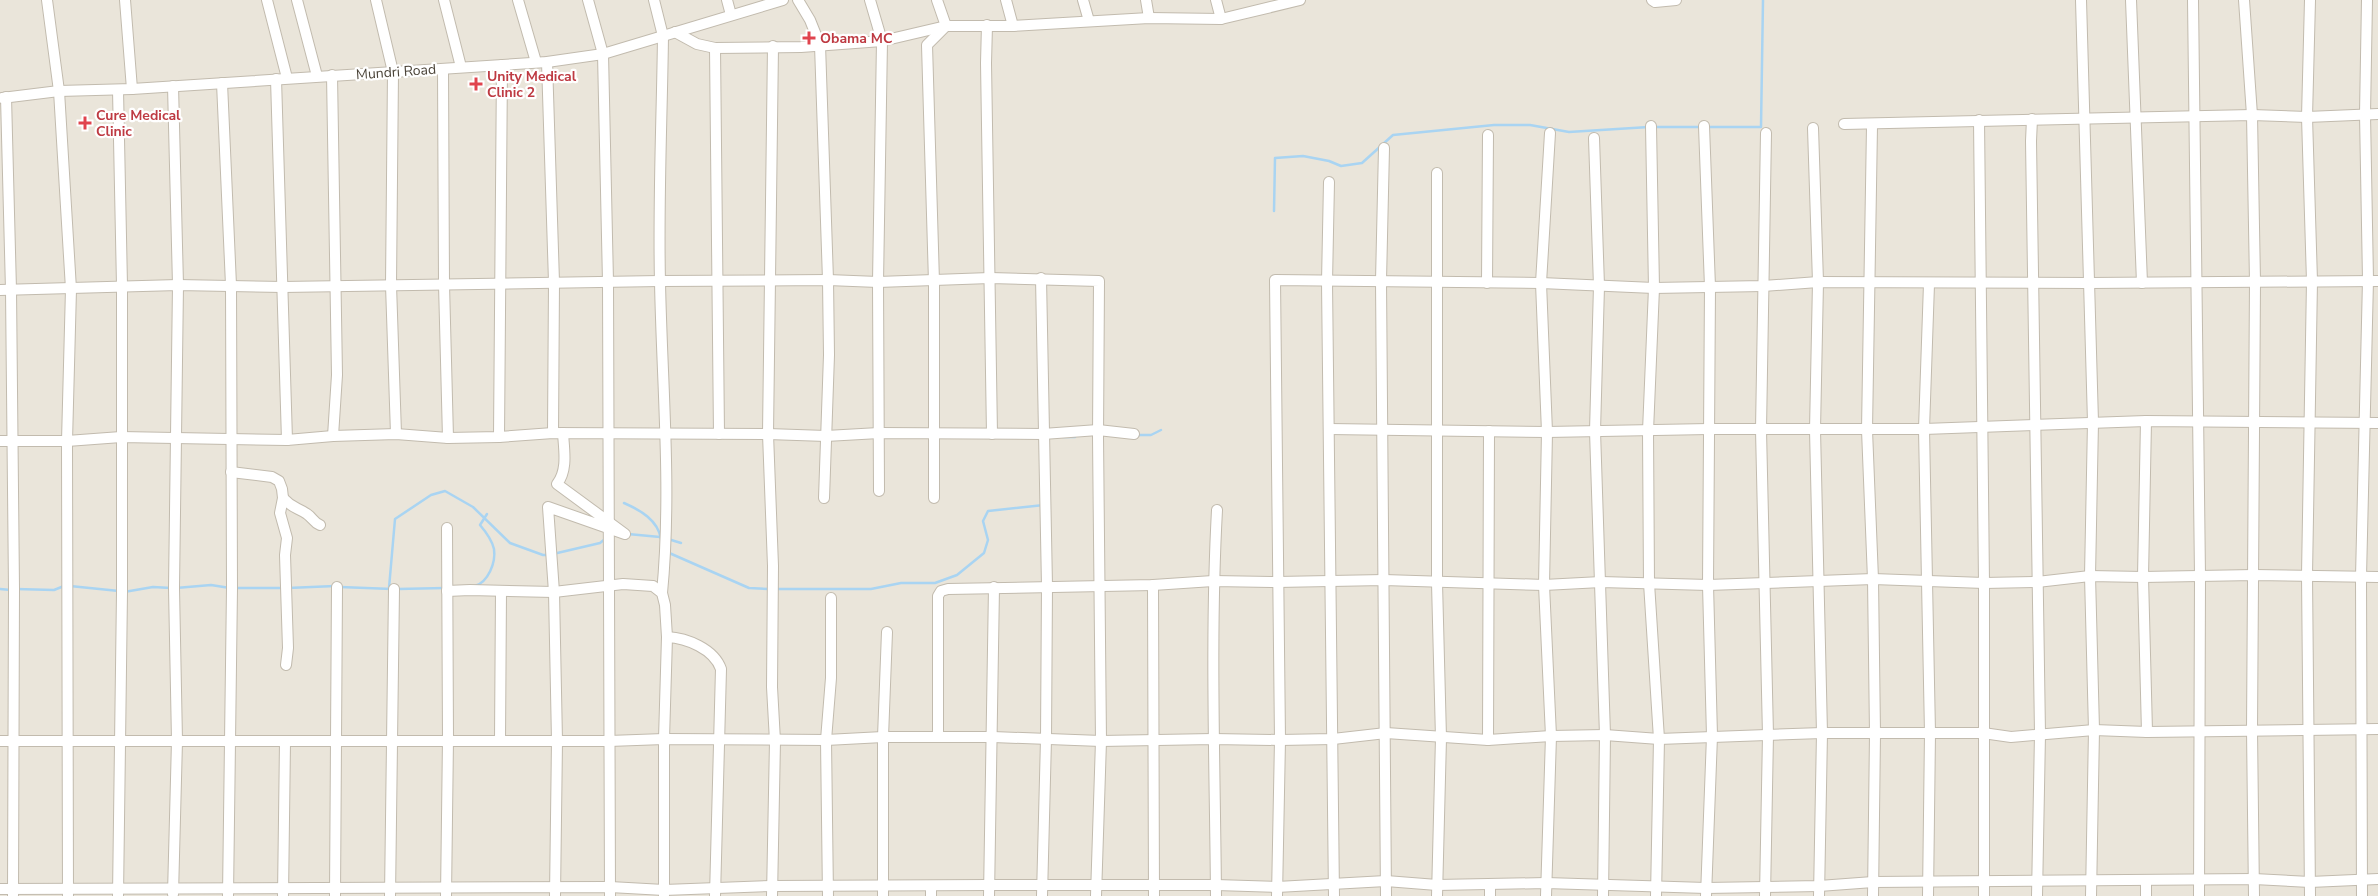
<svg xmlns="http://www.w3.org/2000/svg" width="2378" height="896" viewBox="0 0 2378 896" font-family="'Nunito Sans',sans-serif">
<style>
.residential{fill:#eae5da}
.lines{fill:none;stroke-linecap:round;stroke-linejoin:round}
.stream{stroke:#a9d4f2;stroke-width:2.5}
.minor-casing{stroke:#c2bbae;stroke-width:12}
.minor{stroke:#fff;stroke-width:10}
.health-dot{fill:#e0444e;stroke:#fff;stroke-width:2}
.labels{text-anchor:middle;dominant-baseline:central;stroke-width:4.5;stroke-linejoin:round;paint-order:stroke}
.health-label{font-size:14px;font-weight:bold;fill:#be3a42;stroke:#fff;text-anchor:start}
.street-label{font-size:14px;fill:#4b4439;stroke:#fff}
</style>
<rect width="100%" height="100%" fill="#f6f3ec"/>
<rect class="residential" x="0" y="0" width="2378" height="896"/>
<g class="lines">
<g class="stream">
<path d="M 1654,127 L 1701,127"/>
<path d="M 1707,127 L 1761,127 L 1763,0"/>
<path d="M 1274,211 L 1275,158 L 1303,156 L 1329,161 L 1341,166 L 1362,163 L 1393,135 L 1494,125 L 1530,125 L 1569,132 L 1649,127"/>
<path d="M 1136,435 L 1151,435 L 1161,430"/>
<path d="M 1063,437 L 1075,437"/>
<path d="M 624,503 C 640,510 658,520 661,539"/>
<path d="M 628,534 L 660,537"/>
<path d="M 668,539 L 681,543"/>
<path d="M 667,552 L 749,588 L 769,589"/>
<path d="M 553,554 L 600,543 L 605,539"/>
<path d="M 70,586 L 119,591"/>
<path d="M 475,586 C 488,582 496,563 494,549 C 492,540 486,532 480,525 L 487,514"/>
<path d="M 340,587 L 392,589"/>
<path d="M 176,588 L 211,585 L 230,588"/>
<path d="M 236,588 L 283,588"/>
<path d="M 288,588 L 335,586"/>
<path d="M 389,588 L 395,519 L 431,495 L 445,491 L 473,507 L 510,543 L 543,555 L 548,555"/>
<path d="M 0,589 L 11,590"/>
<path d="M 16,589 L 54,590 L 64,586"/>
<path d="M 398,589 L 445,588"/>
<path d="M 775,589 L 871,589 L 901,583 L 935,583 L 957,575 L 984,553 L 988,540 L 983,521 L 988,511 L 1044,505"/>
<path d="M 124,592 L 153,587 L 171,588"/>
</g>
<g class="minor-casing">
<g id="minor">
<path d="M 47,0 L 59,91 L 71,289 L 67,441 L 68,896"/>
<path d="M 125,0 L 132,89"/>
<path d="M 267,0 L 287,78"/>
<path d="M 297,0 L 317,76"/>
<path d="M 376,0 L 393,72 L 391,285 L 396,434"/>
<path d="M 444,0 L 461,67"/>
<path d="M 518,0 L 536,62"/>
<path d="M 588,0 L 603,54 L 608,282 L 610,896"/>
<path d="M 654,0 L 663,36 C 662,118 658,200 660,282 C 662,386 672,490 662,593"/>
<path d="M 727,0 L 731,15"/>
<path d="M 798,0 L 810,20 L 820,45 L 828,280 L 829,355 L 824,498"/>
<path d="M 870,0 L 882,41 L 878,282 L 879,491"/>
<path d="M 1006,0 L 1013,26"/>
<path d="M 1083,0 L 1089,21"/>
<path d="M 1146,0 L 1149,18"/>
<path d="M 1216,0 L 1221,19"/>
<path d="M 1652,0 L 1655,2 L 1676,0"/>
<path d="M 2081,0 L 2093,422 L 2090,576 L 2094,730 L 2091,896"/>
<path d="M 2131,0 L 2142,283"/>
<path d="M 2193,0 L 2200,576 L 2199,896"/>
<path d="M 2244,0 L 2252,115 L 2255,282 L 2252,730 L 2254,896"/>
<path d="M 987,25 L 986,63 L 992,434"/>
<path d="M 675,32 L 697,44 L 715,48 L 801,47 L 882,41 L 946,26 L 1013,26 L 1149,18 L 1221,19 L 1300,0"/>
<path d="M 715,48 L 719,434"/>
<path d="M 547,62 L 554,282 L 553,433"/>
<path d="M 443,69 L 444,284 L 448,438"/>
<path d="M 332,75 L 337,375 L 333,436"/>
<path d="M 276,79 L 287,440"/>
<path d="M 222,83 L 231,285 L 232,588 L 228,896"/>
<path d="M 173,86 L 178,285 L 174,588 L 177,741 L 173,894"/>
<path d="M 6,97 L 11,290 L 14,589 L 13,895"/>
<path d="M 2,98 L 59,91 L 132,89 L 547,62 L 603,54 L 783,0"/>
<path d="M 2032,119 L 2031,141 L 2040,734 L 2037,896"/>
<path d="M 1979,120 L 1984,583 L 1984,896"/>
<path d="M 1844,124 L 2252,115 L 2307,117 L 2378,114"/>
<path d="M 1651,126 L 1654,288 L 1648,431 L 1649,583 L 1659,739 L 1656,896"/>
<path d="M 1704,126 L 1710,287 L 1708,585 L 1712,736 L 1706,896"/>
<path d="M 1872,126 L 1867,430 L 1873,579 L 1875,734 L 1873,896"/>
<path d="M 1813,128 L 1818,282 L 1815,430 L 1822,733 L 1819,896"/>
<path d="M 1594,138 L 1599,286 L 1595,431 L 1605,735 L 1603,896"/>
<path d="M 1384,148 L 1381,281 L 1386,896"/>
<path d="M 1437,173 L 1437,583 L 1441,738 L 1437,896"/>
<path d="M 1329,182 L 1327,282 L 1334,896"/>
<path d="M 1041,278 L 1047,586 L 1046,739 L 1042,896"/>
<path d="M 1487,283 L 1488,135"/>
<path d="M 0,290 L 178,285 L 283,287 L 660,281 L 828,280 L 878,282 L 990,278 L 1099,281 L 1098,436 L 1101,741 L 1096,896"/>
<path d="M 2146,421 L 2143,577 L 2147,732"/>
<path d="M 1329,429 L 1547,432 L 1709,429 L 1924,429 L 2146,421 L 2378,423"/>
<path d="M 499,437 L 502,65"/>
<path d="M 0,441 L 67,441 L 121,437 L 287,440 L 333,436 L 396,434 L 448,438 L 499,437 L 553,433 L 768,434 L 826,436 L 879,433 L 1043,434 L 1098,430 L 1134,434"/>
<path d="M 231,472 L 272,477 L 279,481 L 282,489 L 283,498 L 280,513 L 287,538 L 285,555 L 288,648 L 286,665"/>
<path d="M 283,498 C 293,509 297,507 307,514 C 313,518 313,522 320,525"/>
<path d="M 934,498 L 934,282 L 927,45 L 946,26 L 937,0"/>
<path d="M 1153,585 L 1154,896"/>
<path d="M 447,591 L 470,590 L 554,592 L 623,584 L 653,586 L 662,593 L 665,605 L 667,637 L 664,739 L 664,895"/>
<path d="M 667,637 C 687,638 714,649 721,669 L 715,896"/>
<path d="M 938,737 L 938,596 L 941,591 L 948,589 L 1153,585 L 1213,581 L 1277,582 L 1384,580 L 1544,585 L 1601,582 L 1708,585 L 1873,579 L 1984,583 L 2037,582 L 2090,576 L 2143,577 L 2254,575 L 2378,577"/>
<path d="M 500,740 L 501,591"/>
<path d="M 1488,740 L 1489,431"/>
<path d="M 0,741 L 609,741 L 664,739 L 826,740 L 883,737 L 993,737 L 1101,741 L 1213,739 L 1280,740 L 1333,739 L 1386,733 L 1488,740 L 1551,736 L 1605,735 L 1659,739 L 1822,733 L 1983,733 L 2011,737 L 2094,730 L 2147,732 L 2378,729"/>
<path d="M 2146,880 L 2146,896"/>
<path d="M 0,889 L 610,887 L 664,890 L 772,886 L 988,885 L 1216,885 L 1277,887 L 1386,881 L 1437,885 L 1546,883 L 1706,888 L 1819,886 L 1873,882 L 2254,879 L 2310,882 L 2378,879"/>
<path d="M 118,896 L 122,592 L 122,286 L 118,90"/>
<path d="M 283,896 L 285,742"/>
<path d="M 335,896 L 337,587"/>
<path d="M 390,896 L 394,589"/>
<path d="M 446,896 L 448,739 L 447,528"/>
<path d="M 555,896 L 557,741 L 554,592 L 548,507 L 625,534 L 557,484 C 568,470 564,450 563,433"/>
<path d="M 772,896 L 775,741 L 772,687 L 773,566 L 768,434 L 773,46"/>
<path d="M 828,896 L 826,740 L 831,678 L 831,598"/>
<path d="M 883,896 L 883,737 L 887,632"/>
<path d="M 931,896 L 931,886"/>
<path d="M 989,896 L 994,587"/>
<path d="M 1216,896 C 1215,767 1210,639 1217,510"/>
<path d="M 1277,896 L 1280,740 L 1275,280 L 1541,283 L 1654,288 L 1763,286 L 1818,282 L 2089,283 L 2378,281"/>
<path d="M 1490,896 L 1490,884"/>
<path d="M 1546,896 L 1551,736 L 1544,585 L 1547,432 L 1541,283 L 1550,133"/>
<path d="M 1765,896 L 1768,735 L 1761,430 L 1766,133"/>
<path d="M 1928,896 L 1930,733 L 1924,429 L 1929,284"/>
<path d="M 2310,896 L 2307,575 L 2312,281 L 2307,117 L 2310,0"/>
<path d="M 2362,896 L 2361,577 L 2368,280 L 2365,114 L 2367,0"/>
</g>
</g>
<use href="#minor" class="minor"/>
</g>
<g class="health-dot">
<path d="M806.5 30.5h5v5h5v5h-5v5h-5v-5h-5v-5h5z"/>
<path d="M473.5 76.5h5v5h5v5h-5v5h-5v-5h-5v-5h5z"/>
<path d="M82.5 115.5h5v5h5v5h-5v5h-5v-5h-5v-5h5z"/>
</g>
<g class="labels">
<g class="health-label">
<text x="820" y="38">Obama MC</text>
<text x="487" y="76">Unity Medical<tspan x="487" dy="16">Clinic 2</tspan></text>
<text x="96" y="115">Cure Medical<tspan x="96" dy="16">Clinic</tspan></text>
</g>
<g class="street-label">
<text transform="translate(396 72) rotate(-4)">Mundri Road</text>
</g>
</g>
</svg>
